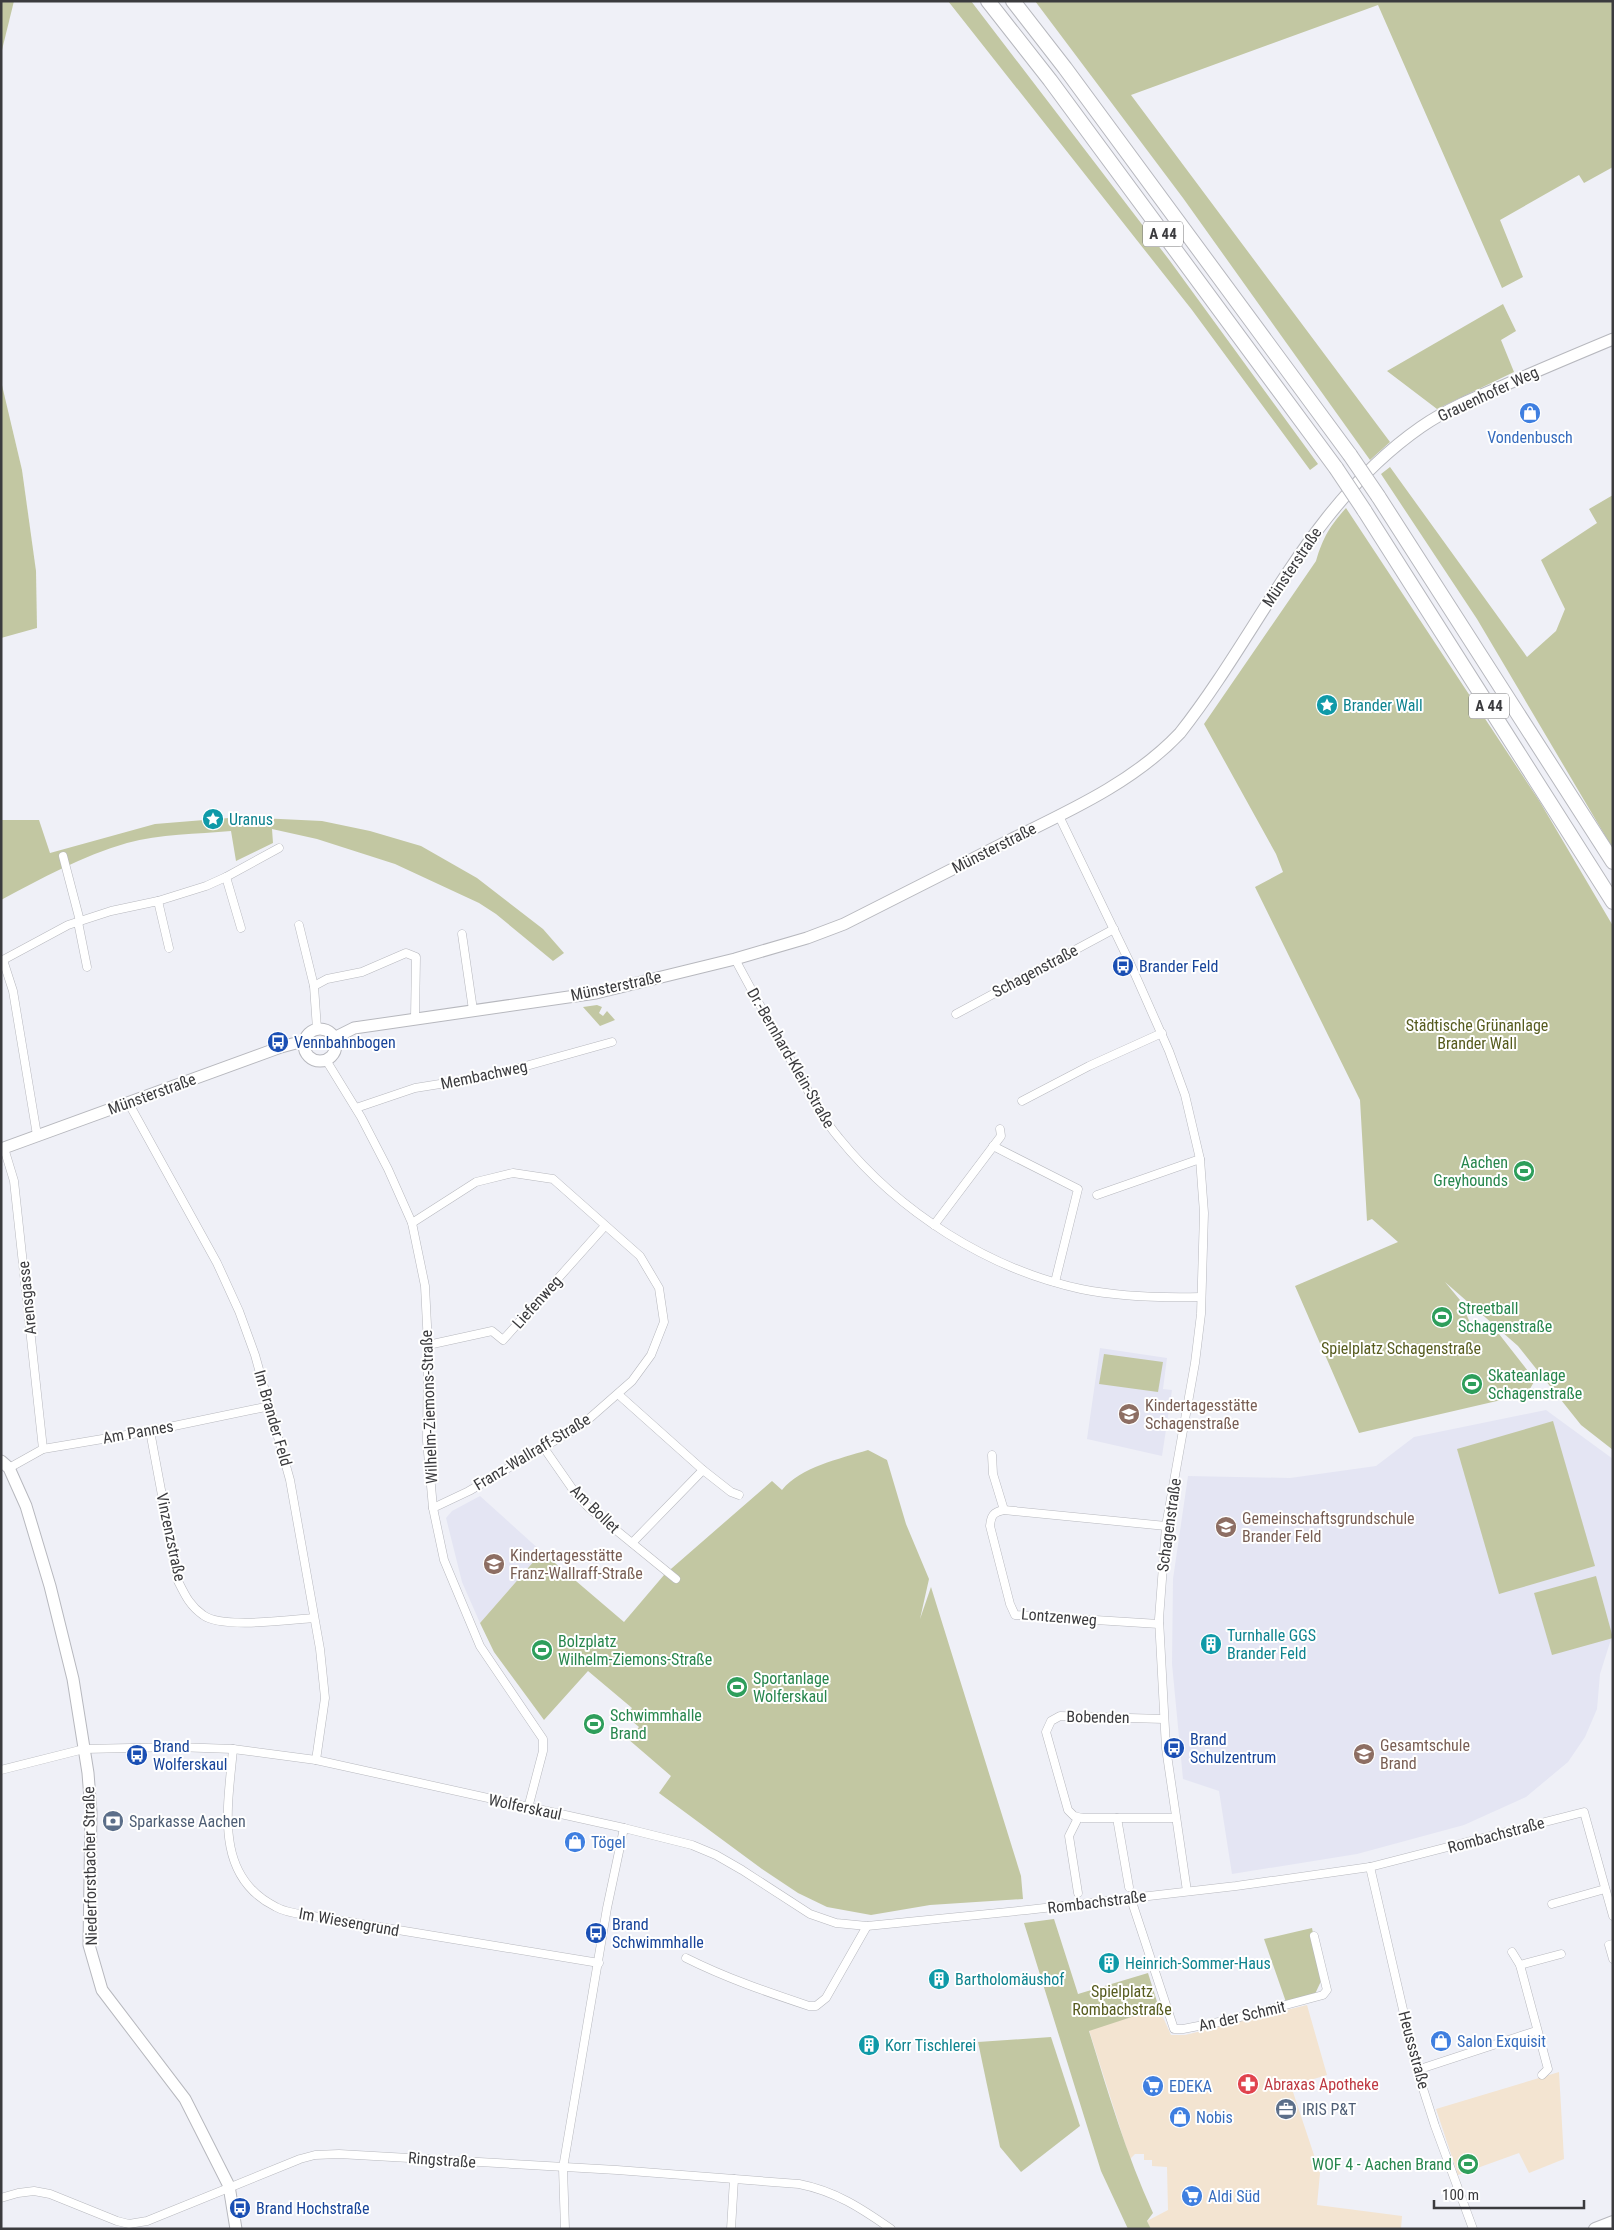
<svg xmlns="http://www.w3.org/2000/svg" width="1614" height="2230" viewBox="0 0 1614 2230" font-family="'Roboto Condensed',sans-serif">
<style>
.commercial{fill:#f3e4d1}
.built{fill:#e4e5f3}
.green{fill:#c2c7a2}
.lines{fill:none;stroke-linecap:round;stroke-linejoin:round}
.street-casing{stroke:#b7b8be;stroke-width:9}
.secondary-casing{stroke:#b7b8be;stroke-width:13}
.primary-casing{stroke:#b7b8be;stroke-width:14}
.highway-casing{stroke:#b7b8be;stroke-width:16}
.street{stroke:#fff;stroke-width:8}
.secondary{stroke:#fff;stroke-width:11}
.primary{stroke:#fff;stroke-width:12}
.highway{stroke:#fff;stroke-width:14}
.highway-bridge-casing{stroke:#b7b8be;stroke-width:16;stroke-linecap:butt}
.highway-bridge{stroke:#fff;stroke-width:14}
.labels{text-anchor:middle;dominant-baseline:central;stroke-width:4;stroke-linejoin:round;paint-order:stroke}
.shield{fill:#fff;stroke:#767678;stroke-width:1}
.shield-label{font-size:15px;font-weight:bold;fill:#3b3b3e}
.street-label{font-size:16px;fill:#3b3b3e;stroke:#fff}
.shop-label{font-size:16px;fill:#366cbe;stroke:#fff;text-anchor:start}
.culture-label{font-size:16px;fill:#0d838f;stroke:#fff;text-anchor:start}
.transit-label{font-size:16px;fill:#164399;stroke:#fff;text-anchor:start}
.park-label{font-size:16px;fill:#565b1e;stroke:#fff}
.leisure-label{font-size:16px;fill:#27864d;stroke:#fff;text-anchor:start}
.education-label{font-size:16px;fill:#785e54;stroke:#fff;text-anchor:start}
.service-label{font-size:16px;fill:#4e5e75;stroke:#fff;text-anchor:start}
.health-label{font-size:16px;fill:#be3a42;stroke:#fff;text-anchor:start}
</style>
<rect width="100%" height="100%" fill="#eff0f7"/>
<g class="commercial">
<path d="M 1307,2005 L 1327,2075 L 1291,2086 L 1320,2173 L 1317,2205 L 1402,2216 L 1401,2229 L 1151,2229 L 1147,2221 L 1168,2210 L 1167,2167 L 1152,2166 L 1152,2160 L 1144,2160 L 1144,2154 L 1135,2154 L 1130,2159 L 1089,2030 L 1159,2008 L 1171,2035 L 1185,2035 Z"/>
<path d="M 1559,2072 L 1564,2159 L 1529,2173 L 1519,2153 L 1458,2175 L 1436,2109 Z"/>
</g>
<g class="built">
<path d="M 1100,1348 L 1167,1358 L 1163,1389 L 1172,1390 L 1162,1456 L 1087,1439 Z"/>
<path d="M 1546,1410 L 1613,1459 L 1613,1633 L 1600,1674 L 1597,1709 L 1585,1737 L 1568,1762 L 1526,1797 L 1464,1825 L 1357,1854 L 1232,1874 L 1219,1791 L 1183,1779 L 1172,1664 L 1173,1579 L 1188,1476 L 1290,1478 L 1376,1466 L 1414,1437 Z"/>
<path d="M 480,1496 L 542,1552 L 480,1623 L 462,1582 L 446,1518 L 452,1511 Z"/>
</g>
<g class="green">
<path d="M 1,1 L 14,1 L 1,54 Z"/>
<path d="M 948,1 L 971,1 L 1170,261 L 1318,464 L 1310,470 L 1192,310 Z"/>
<path d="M 1035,1 L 1613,1 L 1613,167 L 1584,183 L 1579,175 L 1500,220 L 1523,277 L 1502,288 L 1378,5 L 1131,95 L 1390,442 L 1370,460 L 1183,198 Z"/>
<path d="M 1503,304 L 1516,331 L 1501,340 L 1514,372 L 1437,409 L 1387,371 Z"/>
<path d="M 1,381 L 22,470 L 36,571 L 37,628 L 1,638 Z"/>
<path d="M 1390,467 L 1527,657 L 1556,631 L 1565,609 L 1541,560 L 1597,523 L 1589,509 L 1613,495 L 1613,849 L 1477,619 L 1381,474 Z"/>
<path d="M 1346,508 L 1540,802 L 1613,926 L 1613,1450 L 1581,1425 L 1518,1346 L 1445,1282 L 1460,1300 L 1475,1334 L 1499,1334 L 1535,1380 L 1527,1394 L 1359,1433 L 1295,1286 L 1398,1242 L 1372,1219 L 1367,1221 L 1360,1100 L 1255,887 L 1283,872 L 1276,854 L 1204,724 L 1316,561 C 1323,537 1330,526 1346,508 Z"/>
<path d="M 241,817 L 322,821 L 370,831 L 421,846 L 477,878 L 543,929 L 564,953 L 553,961 L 496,914 L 479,903 L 395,864 L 317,839 L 272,829 L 273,843 L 236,861 L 231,831 C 197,834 160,834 127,843 C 82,856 42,878 1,900 L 1,820 L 39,820 L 50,853 L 155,824 Z"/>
<path d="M 597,1005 L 602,1007 L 599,1013 L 603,1016 L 607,1011 L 615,1020 L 600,1026 L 583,1007 Z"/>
<path d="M 1104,1354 L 1163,1362 L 1158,1392 L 1099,1384 Z"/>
<path d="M 1553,1421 L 1595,1566 L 1499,1594 L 1457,1449 Z"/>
<path d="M 868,1450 L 887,1460 L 906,1524 L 929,1579 L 920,1619 L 931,1587 L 1021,1876 L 1023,1899 L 930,1905 L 871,1915 L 827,1907 L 798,1893 L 762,1869 L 659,1793 L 671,1776 L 628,1739 L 639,1727 L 626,1716 L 632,1708 L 588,1671 L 544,1720 L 494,1652 L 480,1623 L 542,1552 L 624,1622 L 664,1575 L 772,1481 L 782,1490 C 801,1467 839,1459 868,1450 Z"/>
<path d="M 1596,1576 L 1613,1638 L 1552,1655 L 1534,1593 Z"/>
<path d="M 1054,1919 L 1078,1994 L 1148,1973 L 1159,2008 L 1089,2031 C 1108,2092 1126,2154 1153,2213 L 1147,2221 L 1151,2229 L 1128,2229 L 1101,2171 L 1024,1923 Z"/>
<path d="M 1312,1928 L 1322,1979 L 1315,1994 L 1286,2002 L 1264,1939 Z"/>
<path d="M 1051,2037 L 1080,2126 L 1021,2172 L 1000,2147 L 978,2042 Z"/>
</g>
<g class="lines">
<g class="street-casing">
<g id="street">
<path d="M 1059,816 L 1130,963 L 1169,1051 L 1185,1095 L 1200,1159 L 1204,1213 L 1201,1314 L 1195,1363 L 1166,1526 L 1159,1619 L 1166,1748 L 1187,1891"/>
<path d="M 63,856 L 80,921"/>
<path d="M 226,877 L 279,848"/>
<path d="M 158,901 L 206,886 L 226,877 L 241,928"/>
<path d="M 78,922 L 87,967"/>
<path d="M 299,925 L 314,986 L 317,1029"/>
<path d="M 462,934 L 473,1010"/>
<path d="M 735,959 C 755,997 776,1034 797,1071 C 810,1094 822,1118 839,1138 C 899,1212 988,1269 1081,1289 C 1121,1297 1161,1298 1201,1297"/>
<path d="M 314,986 L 327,979 L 362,972 L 406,953 L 416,957 L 415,1018"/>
<path d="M 956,1014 L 1114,929"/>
<path d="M 326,1060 L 361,1117 L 388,1169 L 412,1223 L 425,1286 L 428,1345 L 427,1441 L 433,1508 L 444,1560 L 480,1646 L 543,1739 L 543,1751 L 528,1808"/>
<path d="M 1022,1101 L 1089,1066 L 1162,1033"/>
<path d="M 128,1102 L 217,1263 L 239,1311 L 255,1355 L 290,1480 L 320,1649 L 325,1698 L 316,1760"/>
<path d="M 356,1108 L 415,1088 L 490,1076 L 612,1042"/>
<path d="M 37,1135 L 13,991 L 3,960 L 68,925 L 111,911 L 158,901 L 169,948"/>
<path d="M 993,1146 L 1078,1189 L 1055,1282"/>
<path d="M 4,1148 L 14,1181 L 43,1449"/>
<path d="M 1097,1195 L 1200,1159"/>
<path d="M 412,1223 L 476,1182 L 513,1173 L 553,1179 L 640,1256 L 659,1288 L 664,1322 L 651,1355 L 632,1381 L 583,1424 L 469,1491 L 433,1508"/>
<path d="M 934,1225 L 1001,1136 L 1000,1129"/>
<path d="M 428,1345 L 492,1331 L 503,1340 L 604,1227"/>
<path d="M 619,1395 L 703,1470 L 731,1492 L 739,1495"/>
<path d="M 150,1431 L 178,1581 C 185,1595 190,1606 203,1615 C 221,1629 289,1620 313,1618"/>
<path d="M 544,1448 L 576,1494 L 589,1508 L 676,1579"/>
<path d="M 992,1455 L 993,1474 L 1004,1510"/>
<path d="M 9,1468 L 43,1449 L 150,1431 L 270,1406"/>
<path d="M 632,1543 L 703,1470"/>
<path d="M 1159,1624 L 1015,1615 L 1010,1604 L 990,1526 C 991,1516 993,1512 1004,1510 L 1166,1526"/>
<path d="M 1164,1719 L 1060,1716 L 1051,1721 L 1046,1732 L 1068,1810 L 1074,1816 L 1082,1818 L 1175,1818"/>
<path d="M 233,1749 C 228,1806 213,1876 276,1907 C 286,1913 301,1914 313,1916 L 599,1963"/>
<path d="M 1,1770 L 84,1749 L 176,1747 L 233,1749 L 316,1760 L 624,1828 L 692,1845 L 716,1855 L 742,1870 L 810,1914 L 836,1923 L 867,1926 L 1027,1910 L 1236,1886 L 1370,1867 L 1584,1812 L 1613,1916"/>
<path d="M 1117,1818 L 1129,1887"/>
<path d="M 1370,1867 L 1417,2070 L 1435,2126 L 1473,2229"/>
<path d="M 1078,1893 L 1069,1836 L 1078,1818"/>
<path d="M 1131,1899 L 1174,2029 L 1183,2029 L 1229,2020 L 1323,1995 L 1327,1990 L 1314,1936"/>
<path d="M 1552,1904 L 1605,1889"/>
<path d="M 1613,1944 L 1609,1945 L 1613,1959"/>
<path d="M 1512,1952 L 1520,1965 L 1548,2069 L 1542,2075"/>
<path d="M 686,1958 C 726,1978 767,1992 809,2006 L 816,2006 L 826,1998 L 867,1926"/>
<path d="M 1520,1965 L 1561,1954"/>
<path d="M 1417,2070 L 1536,2031"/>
<path d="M 1,2198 L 18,2193 L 34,2191 L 50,2194 L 117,2221 L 129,2224 L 147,2221 L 300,2159 L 315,2155 L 339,2154 L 617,2170 L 799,2184 C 835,2191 861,2208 891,2229"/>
<path d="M 565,2229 L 563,2168 L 607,1908 L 624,1828"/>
<path d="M 731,2229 L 734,2179"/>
</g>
</g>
<g class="secondary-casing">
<g id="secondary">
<circle cx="320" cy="1045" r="16"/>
<path d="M 334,1038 L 354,1028 L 596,993 L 735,959 L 807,938 L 844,924 C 899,896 955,868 1010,840 C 1069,811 1134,782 1180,733 C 1261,630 1309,505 1421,427 C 1447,409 1476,397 1505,385 C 1541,369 1577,354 1613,339"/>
<path d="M 1,1149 L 281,1047 L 296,1043 L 303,1043"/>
<path d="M 1,1461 L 9,1468 L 26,1506 L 50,1586 L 73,1679 L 88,1773 L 91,1812 L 89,1945 L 102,1990 L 185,2099 L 229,2186 L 236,2229"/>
</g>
</g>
<g class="primary-casing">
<path id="primary" d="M 1595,2229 L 1613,2222"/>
</g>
<g class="highway-casing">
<g id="highway">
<path d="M 988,1 L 1050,80 L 1336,468"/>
<path d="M 1013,1 L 1065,68 L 1350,455"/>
<path d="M 1378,496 L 1613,862"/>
<path d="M 1364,510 L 1613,902"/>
</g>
</g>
<use href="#street" class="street"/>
<use href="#secondary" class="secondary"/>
<use href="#primary" class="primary"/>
<use href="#highway" class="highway"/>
<g class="highway-bridge-casing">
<g id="highway-bridge">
<path d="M 1350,455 L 1378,496"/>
<path d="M 1336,468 L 1364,510"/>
</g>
</g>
<use href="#highway-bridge" class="highway-bridge"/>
</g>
<defs>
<g id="shop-disc" transform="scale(1.125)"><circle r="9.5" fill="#3f7fe0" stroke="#fff"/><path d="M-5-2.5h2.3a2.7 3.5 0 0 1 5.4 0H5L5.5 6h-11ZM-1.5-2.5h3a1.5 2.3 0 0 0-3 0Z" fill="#fff"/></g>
<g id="sight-disc" transform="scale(1.125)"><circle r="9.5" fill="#0f9aa8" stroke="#fff"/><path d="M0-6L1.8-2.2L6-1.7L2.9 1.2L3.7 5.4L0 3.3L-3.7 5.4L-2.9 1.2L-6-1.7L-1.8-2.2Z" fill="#fff"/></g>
<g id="bus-disc" transform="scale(1.125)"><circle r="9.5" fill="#1a4fb4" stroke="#fff"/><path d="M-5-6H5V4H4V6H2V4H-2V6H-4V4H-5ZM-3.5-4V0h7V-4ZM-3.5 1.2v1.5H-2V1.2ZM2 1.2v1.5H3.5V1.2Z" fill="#fff"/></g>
<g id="stadium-disc" transform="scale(1.125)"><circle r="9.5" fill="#2e9e5b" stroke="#fff"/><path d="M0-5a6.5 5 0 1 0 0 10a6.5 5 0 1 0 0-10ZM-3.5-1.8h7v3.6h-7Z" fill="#fff"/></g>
<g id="school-disc" transform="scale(1.125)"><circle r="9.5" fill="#8d6e63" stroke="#fff"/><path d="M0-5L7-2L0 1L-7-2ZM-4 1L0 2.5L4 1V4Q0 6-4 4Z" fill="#fff"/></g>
<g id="building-disc" transform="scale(1.125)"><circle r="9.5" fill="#0f9aa8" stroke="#fff"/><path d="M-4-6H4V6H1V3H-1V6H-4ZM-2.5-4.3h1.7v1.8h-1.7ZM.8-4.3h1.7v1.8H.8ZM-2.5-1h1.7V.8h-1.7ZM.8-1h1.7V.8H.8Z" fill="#fff"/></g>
<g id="bank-disc" transform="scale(1.125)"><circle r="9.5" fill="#5c6f8a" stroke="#fff"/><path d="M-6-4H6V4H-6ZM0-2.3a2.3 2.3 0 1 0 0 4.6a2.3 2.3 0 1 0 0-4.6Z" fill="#fff"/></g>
<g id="pharmacy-disc" transform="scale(1.125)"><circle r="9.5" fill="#e0444e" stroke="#fff"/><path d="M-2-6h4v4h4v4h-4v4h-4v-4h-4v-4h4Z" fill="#fff"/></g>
<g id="supermarket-disc" transform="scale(1.125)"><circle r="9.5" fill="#3f7fe0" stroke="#fff"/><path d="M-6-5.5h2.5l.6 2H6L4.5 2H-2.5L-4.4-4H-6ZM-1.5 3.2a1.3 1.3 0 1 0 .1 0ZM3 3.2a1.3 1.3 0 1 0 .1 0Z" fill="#fff"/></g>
<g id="office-disc" transform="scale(1.125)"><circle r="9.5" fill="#5c6f8a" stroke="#fff"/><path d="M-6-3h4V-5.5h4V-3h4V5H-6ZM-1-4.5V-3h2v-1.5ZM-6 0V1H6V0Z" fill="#fff"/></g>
</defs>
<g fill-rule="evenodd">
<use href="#shop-disc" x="1530" y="413"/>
<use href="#sight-disc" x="1327" y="705"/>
<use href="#sight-disc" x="213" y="819"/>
<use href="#bus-disc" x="1123" y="966"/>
<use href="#bus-disc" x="278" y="1042"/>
<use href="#stadium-disc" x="1524" y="1171"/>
<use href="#stadium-disc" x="1442" y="1317"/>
<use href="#stadium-disc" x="1472" y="1384"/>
<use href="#school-disc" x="1129" y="1414"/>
<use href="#school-disc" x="1226" y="1527"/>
<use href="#school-disc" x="494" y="1564"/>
<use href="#building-disc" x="1211" y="1644"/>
<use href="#stadium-disc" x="542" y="1650"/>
<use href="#stadium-disc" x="737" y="1687"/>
<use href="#stadium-disc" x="594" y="1724"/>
<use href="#bus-disc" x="1174" y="1748"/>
<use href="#school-disc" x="1364" y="1754"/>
<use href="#bus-disc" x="137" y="1755"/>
<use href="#bank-disc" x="113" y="1821"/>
<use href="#shop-disc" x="575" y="1842"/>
<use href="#bus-disc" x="596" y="1933"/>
<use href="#building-disc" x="1109" y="1963"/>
<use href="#building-disc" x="939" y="1979"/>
<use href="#shop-disc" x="1441" y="2041"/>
<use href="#building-disc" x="869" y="2045"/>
<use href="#pharmacy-disc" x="1248" y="2084"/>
<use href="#supermarket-disc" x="1153" y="2086"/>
<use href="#office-disc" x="1286" y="2109"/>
<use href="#shop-disc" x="1180" y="2117"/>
<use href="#stadium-disc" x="1468" y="2164"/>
<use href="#supermarket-disc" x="1192" y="2196"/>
<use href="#bus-disc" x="240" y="2208"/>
</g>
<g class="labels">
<g class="shield">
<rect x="1143" y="221.5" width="40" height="25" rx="4"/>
<rect x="1469" y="693.5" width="40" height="25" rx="4"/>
</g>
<g class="shield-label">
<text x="1163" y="234">A 44</text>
<text x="1489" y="706">A 44</text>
</g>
<g class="street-label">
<text transform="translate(1488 394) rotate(-25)">Grauenhofer Weg</text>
<text transform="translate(1292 567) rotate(-56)">Münsterstraße</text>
<text transform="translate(994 848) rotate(-27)">Münsterstraße</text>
<text transform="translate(1035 971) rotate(-28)">Schagenstraße</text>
<text transform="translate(616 986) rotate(-12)">Münsterstraße</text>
<text transform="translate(791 1058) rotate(60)">Dr.-Bernhard-Klein-Straße</text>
<text transform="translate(484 1075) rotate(-12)">Membachweg</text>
<text transform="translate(152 1094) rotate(-20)">Münsterstraße</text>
<text transform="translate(27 1298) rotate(-96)">Arensgasse</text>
<text transform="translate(537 1302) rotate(-48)">Liefenweg</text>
<text transform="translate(429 1407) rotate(-92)">Wilhelm-Ziemons-Straße</text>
<text transform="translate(273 1418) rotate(74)">Im Brander Feld</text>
<text transform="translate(138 1432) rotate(-10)">Am Pannes</text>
<text transform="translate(532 1452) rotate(-31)">Franz-Wallraff-Straße</text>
<text transform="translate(595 1509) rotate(44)">Am Bollet</text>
<text transform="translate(1169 1525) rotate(-82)">Schagenstraße</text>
<text transform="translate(171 1537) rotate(78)">Vinzenzstraße</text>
<text transform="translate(1059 1617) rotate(5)">Lontzenweg</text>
<text transform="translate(1098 1717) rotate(1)">Bobenden</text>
<text transform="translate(525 1807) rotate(12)">Wolferskaul</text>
<text transform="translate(1496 1835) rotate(-15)">Rombachstraße</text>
<text transform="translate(90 1866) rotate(-91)">Niederforstbacher Straße</text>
<text transform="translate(1097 1902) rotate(-7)">Rombachstraße</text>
<text transform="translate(349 1922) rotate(10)">Im Wiesengrund</text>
<text transform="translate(1242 2016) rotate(-13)">An der Schmit</text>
<text transform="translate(1414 2050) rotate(75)">Heussstraße</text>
<text transform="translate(442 2160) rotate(4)">Ringstraße</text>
</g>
<g class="shop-label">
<text x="1530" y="437" text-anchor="middle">Vondenbusch</text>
<text x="591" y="1842">Tögel</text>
<text x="1457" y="2041">Salon Exquisit</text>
<text x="1169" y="2086">EDEKA</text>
<text x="1196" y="2117">Nobis</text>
<text x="1208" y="2196">Aldi Süd</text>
</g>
<g class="culture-label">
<text x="1343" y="705">Brander Wall</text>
<text x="229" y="819">Uranus</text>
<text x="1227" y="1635">Turnhalle GGS<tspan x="1227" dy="18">Brander Feld</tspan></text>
<text x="1125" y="1963">Heinrich-Sommer-Haus</text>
<text x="955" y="1979">Bartholomäushof</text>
<text x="885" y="2045">Korr Tischlerei</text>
</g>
<g class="transit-label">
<text x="1139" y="966">Brander Feld</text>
<text x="294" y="1042">Vennbahnbogen</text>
<text x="1190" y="1739">Brand<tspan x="1190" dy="18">Schulzentrum</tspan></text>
<text x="153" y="1746">Brand<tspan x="153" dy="18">Wolferskaul</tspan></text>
<text x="612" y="1924">Brand<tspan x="612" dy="18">Schwimmhalle</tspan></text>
<text x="256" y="2208">Brand Hochstraße</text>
</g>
<g class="park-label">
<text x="1477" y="1025">Städtische Grünanlage<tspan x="1477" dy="18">Brander Wall</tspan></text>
<text x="1401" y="1348">Spielplatz Schagenstraße</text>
<text x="1122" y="1991">Spielplatz<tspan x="1122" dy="18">Rombachstraße</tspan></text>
</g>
<g class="leisure-label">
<text x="1508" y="1162" text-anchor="end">Aachen<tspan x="1508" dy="18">Greyhounds</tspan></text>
<text x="1458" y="1308">Streetball<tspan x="1458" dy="18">Schagenstraße</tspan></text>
<text x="1488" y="1375">Skateanlage<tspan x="1488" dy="18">Schagenstraße</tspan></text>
<text x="558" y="1641">Bolzplatz<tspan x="558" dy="18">Wilhelm-Ziemons-Straße</tspan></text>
<text x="753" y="1678">Sportanlage<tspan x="753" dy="18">Wolferskaul</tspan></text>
<text x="610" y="1715">Schwimmhalle<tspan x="610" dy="18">Brand</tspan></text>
<text x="1452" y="2164" text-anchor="end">WOF 4 - Aachen Brand</text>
</g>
<g class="education-label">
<text x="1145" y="1405">Kindertagesstätte<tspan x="1145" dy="18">Schagenstraße</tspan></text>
<text x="1242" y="1518">Gemeinschaftsgrundschule<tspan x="1242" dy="18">Brander Feld</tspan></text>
<text x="510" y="1555">Kindertagesstätte<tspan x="510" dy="18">Franz-Wallraff-Straße</tspan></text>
<text x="1380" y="1745">Gesamtschule<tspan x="1380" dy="18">Brand</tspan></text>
</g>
<g class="service-label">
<text x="129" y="1821">Sparkasse Aachen</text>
<text x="1302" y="2109">IRIS P&amp;T</text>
</g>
<g class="health-label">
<text x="1264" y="2084">Abraxas Apotheke</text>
</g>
</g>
<rect width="1614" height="2230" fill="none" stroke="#3b3b3e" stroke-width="5"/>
<path d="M1434 2200v8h150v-8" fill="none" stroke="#3b3b3e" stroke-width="2.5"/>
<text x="1442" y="2200" font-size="15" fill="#3b3b3e" stroke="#ffffff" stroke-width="4" paint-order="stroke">100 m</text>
</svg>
